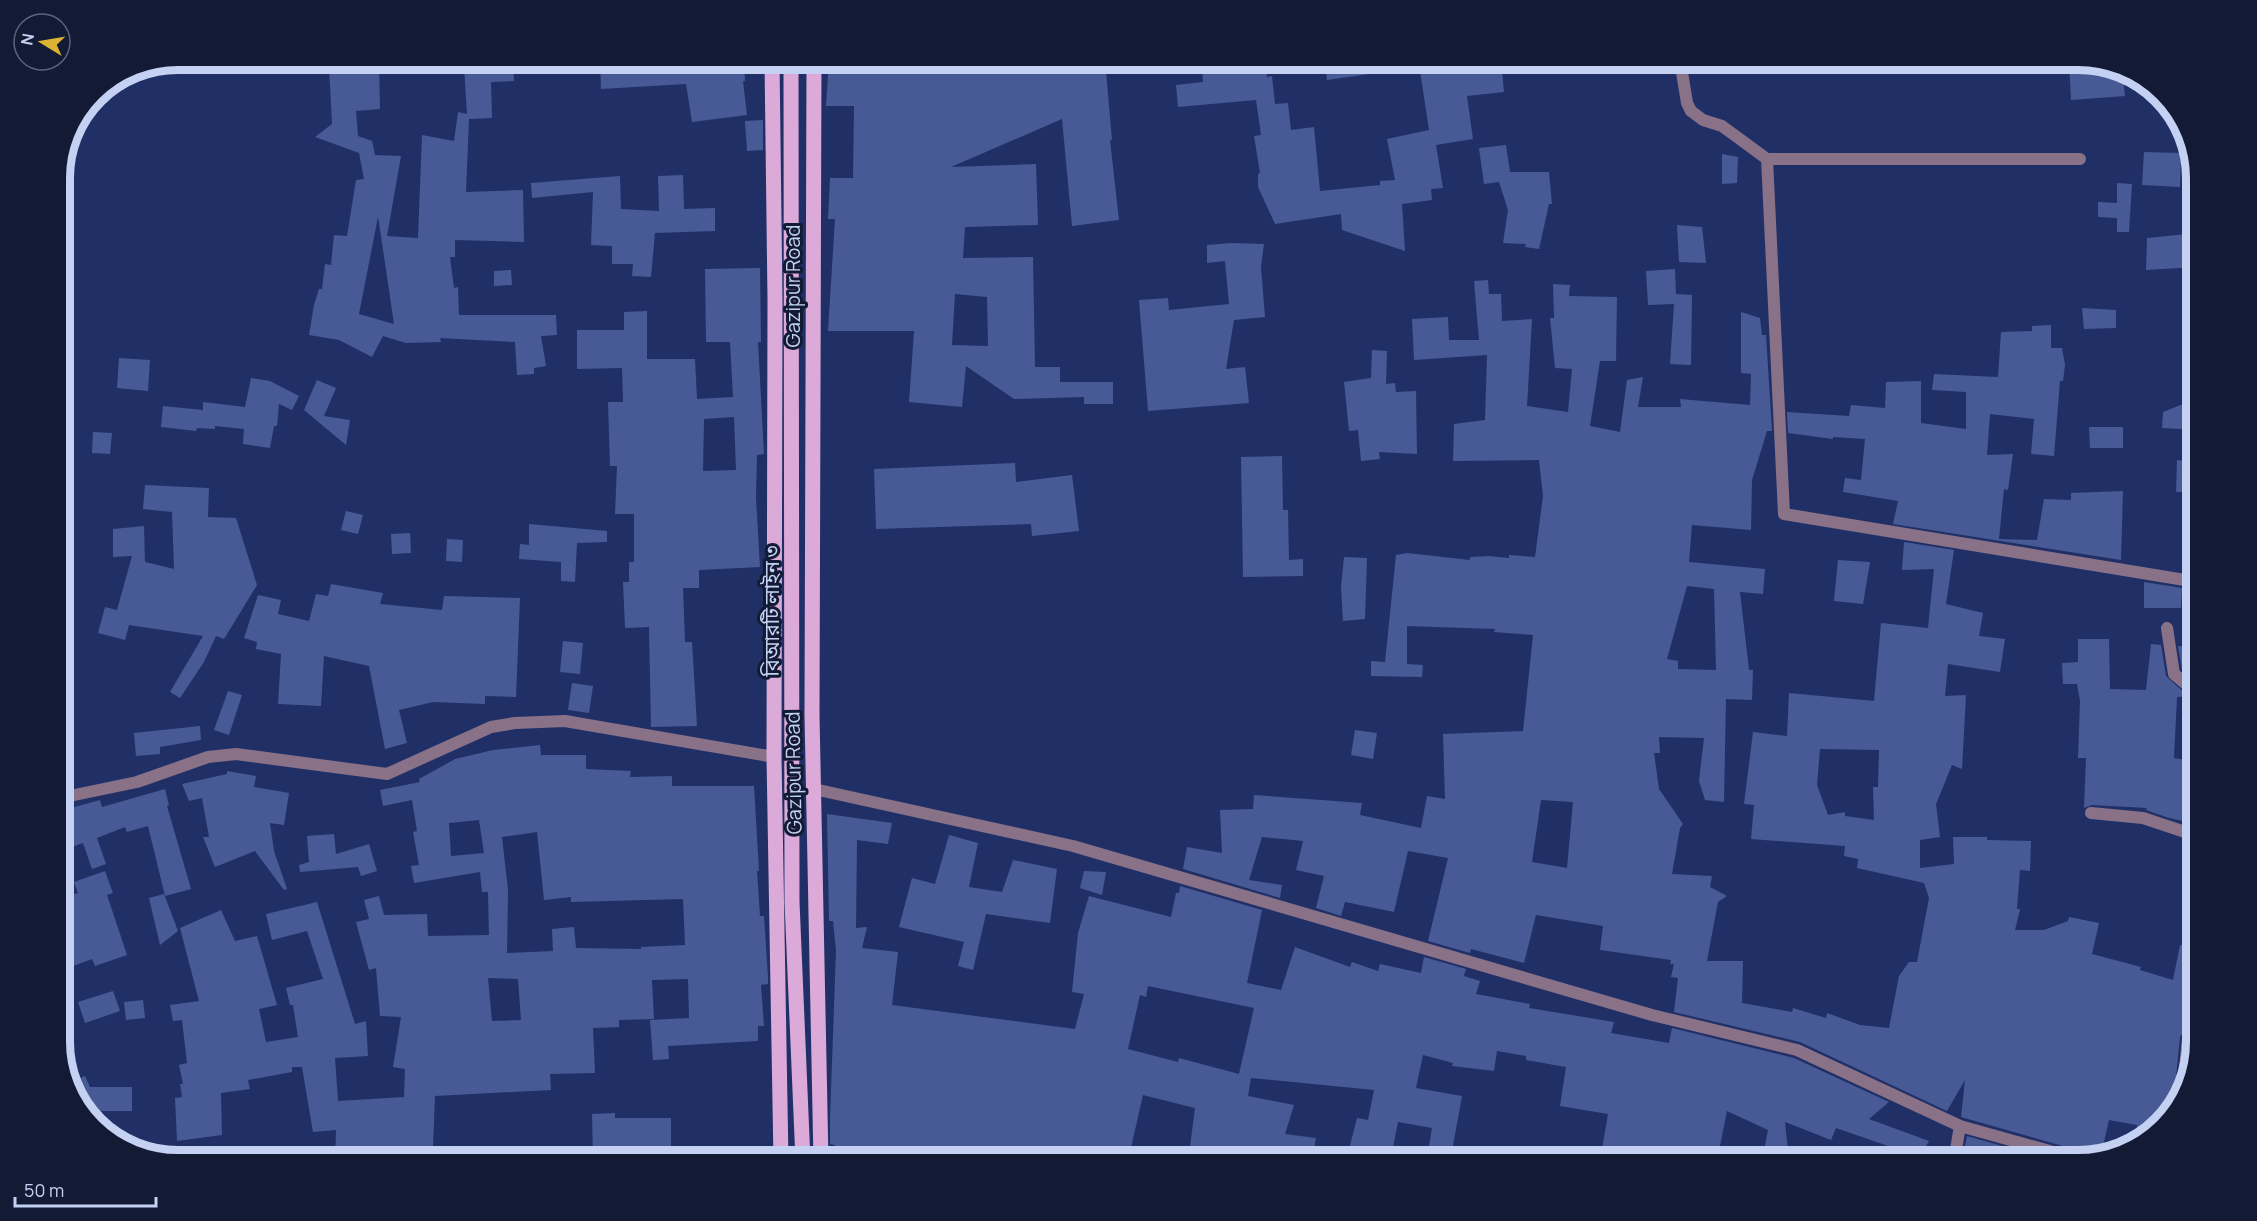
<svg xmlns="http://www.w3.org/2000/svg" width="2257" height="1221" viewBox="0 0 2257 1221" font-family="Manrope,'Noto Sans Bengali',sans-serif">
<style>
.building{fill:#475a95;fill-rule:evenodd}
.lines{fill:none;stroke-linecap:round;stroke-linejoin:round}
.street{stroke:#897187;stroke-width:12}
.primary{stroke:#dbaad8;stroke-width:15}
.labels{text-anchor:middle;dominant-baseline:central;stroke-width:6;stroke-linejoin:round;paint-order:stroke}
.street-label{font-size:20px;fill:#c4d1f3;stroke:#131b34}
.rim{fill:none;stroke:#c4d1f3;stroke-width:8}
</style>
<rect width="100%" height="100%" fill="#203067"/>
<g class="building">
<path d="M 600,60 L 744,60 L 745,81 L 743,81 L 747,115 L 692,122 L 686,84 L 601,89 Z"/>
<path d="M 829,60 L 1105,60 L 1112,140 L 1110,140 L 1119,220 L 1072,226 L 1062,119 L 951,167 L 1036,164 L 1038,225 L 965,227 L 963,258 L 1033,257 L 1035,367 L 1060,367 L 1060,382 L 1113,382 L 1113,404 L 1084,404 L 1084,397 L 1014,399 L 966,366 L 962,407 L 909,402 L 914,331 L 828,331 L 835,219 L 828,219 L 830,178 L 853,178 L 854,106 L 826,106 ZM 955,294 L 987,297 L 988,346 L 952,345 Z"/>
<path d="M 1201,60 L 1266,60 L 1267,77 L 1272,76 L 1275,104 L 1288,103 L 1291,130 L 1314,127 L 1320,191 L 1380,185 L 1380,181 L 1395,180 L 1387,139 L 1429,130 L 1419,64 L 1439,60 L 1501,60 L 1504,92 L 1467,96 L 1473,139 L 1436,145 L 1443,188 L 1431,189 L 1432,200 L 1402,204 L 1405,251 L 1342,230 L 1341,214 L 1275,224 L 1258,187 L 1258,174 L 1260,173 L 1254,136 L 1261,135 L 1256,100 L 1178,107 L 1176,85 L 1203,82 Z"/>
<path d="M 1325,60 L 1405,60 L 1405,69 L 1327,80 Z"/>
<path d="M 2069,60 L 2122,70 L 2125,96 L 2071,100 Z"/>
<path d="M 513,63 L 514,81 L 491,82 L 492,118 L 469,119 L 466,192 L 523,190 L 524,242 L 455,240 L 455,257 L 450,257 L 454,288 L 458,287 L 459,315 L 556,315 L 557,335 L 541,336 L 546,366 L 534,368 L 534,374 L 517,375 L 515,342 L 440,338 L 441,342 L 406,343 L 383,336 L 372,357 L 339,340 L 309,335 L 314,305 L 319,289 L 322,289 L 325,264 L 331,265 L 334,235 L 347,236 L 356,180 L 364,179 L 359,153 L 315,137 L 332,124 L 329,66 L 379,64 L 380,109 L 356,111 L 358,136 L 372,141 L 375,155 L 401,156 L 387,236 L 418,238 L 422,135 L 454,141 L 458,112 L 467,114 L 464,66 ZM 378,217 L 381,236 L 394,324 L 359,314 Z"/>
<path d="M 763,120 L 763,150 L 747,151 L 745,121 Z"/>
<path d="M 1506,145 L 1510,172 L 1549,172 L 1552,204 L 1549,204 L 1539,249 L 1525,247 L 1526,244 L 1503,243 L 1508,210 L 1499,182 L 1484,184 L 1479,148 Z"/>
<path d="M 2144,152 L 2181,153 L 2180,187 L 2142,185 Z"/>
<path d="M 1722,154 L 1738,157 L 1737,183 L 1722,184 Z"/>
<path d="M 683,175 L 684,209 L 715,208 L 715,231 L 655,233 L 651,277 L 632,276 L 633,264 L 612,264 L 612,246 L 591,245 L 593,192 L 532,198 L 531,183 L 620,176 L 621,209 L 659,211 L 658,176 Z"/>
<path d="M 2117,183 L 2132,184 L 2129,232 L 2117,232 L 2117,218 L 2098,217 L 2098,202 L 2117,203 Z"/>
<path d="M 1677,225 L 1702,227 L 1706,263 L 1679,262 Z"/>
<path d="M 2197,233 L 2197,267 L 2146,270 L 2147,238 Z"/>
<path d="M 1231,243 L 1264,244 L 1261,267 L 1265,317 L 1234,320 L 1226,369 L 1245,367 L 1249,403 L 1148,411 L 1139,300 L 1168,298 L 1169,310 L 1229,304 L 1225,261 L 1207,263 L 1207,245 Z"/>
<path d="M 760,268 L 761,342 L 758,342 L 764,454 L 757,455 L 756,498 L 760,567 L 699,570 L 699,588 L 683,588 L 685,642 L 692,642 L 697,726 L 651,727 L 649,627 L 625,628 L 623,582 L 629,582 L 629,562 L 634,562 L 634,514 L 615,514 L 617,466 L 610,466 L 608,402 L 623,402 L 622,368 L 577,369 L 577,330 L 624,330 L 624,312 L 647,311 L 647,359 L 695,359 L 697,399 L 733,397 L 730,342 L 706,342 L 705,269 ZM 734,417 L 736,470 L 703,471 L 704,419 Z"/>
<path d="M 1675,269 L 1676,294 L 1692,295 L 1691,365 L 1670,364 L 1674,304 L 1648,305 L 1646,271 Z"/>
<path d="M 511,270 L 512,285 L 494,286 L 494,271 Z"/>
<path d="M 1488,280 L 1489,294 L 1501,294 L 1502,321 L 1532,319 L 1527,406 L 1568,412 L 1572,369 L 1555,368 L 1550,318 L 1554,318 L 1553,284 L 1570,285 L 1569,296 L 1617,297 L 1616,361 L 1600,361 L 1590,426 L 1620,432 L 1627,380 L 1643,377 L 1638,407 L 1681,407 L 1680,399 L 1750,405 L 1751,374 L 1741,373 L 1741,312 L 1760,318 L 1762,335 L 1766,335 L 1772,431 L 1767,431 L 1752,480 L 1751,530 L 1692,525 L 1689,562 L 1765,569 L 1763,594 L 1740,592 L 1749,670 L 1753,670 L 1752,700 L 1726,699 L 1724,802 L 1705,800 L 1699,781 L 1704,738 L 1659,737 L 1660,753 L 1654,753 L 1659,789 L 1683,824 L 1680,828 L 1672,874 L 1712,876 L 1710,887 L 1727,896 L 1718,902 L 1707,961 L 1743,961 L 1742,1003 L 1792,1012 L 1793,1008 L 1826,1018 L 1827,1013 L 1860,1025 L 1889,1028 L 1899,976 L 1909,962 L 1917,962 L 1929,898 L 1924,883 L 1857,868 L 1858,859 L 1844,856 L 1845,846 L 1751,839 L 1754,805 L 1744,804 L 1753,732 L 1787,736 L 1789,693 L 1874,701 L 1881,623 L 1928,628 L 1934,569 L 1902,570 L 1904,542 L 1954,550 L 1946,604 L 1983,613 L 1979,636 L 2005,639 L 2000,672 L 1948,664 L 1945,696 L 1966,695 L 1962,769 L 1952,765 L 1936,804 L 1940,837 L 1920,840 L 1920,868 L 1954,864 L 1953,837 L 1987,837 L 1987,840 L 2031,841 L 2030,871 L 2020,870 L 2017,909 L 2020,909 L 2015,930 L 2044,930 L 2068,921 L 2069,917 L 2099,923 L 2092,954 L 2141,967 L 2140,970 L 2173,980 L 2180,945 L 2197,948 L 2197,1029 L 2184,1031 L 2180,1037 L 2174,1097 L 2176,1104 L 2138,1145 L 2136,1146 L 2137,1125 L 2109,1120 L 2101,1155 L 2090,1158 L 2084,1152 L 1961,1117 L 1965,1080 L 1947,1111 L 1800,1042 L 1674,1012 L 1678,978 L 1671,977 L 1674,964 L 1670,964 L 1671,960 L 1600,950 L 1603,926 L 1536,915 L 1524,963 L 1471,949 L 1470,953 L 1428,941 L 1448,858 L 1408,851 L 1394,912 L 1345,902 L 1341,916 L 1316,908 L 1324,876 L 1296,870 L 1303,841 L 1262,837 L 1249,880 L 1282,885 L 1280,898 L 1183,869 L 1187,847 L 1222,853 L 1220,810 L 1253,809 L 1254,795 L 1362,803 L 1360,815 L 1421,828 L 1427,796 L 1445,799 L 1443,734 L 1523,731 L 1533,635 L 1494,632 L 1495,629 L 1407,626 L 1407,664 L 1423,665 L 1422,677 L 1371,676 L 1371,661 L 1385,662 L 1396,555 L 1407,553 L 1470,560 L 1470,557 L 1489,556 L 1509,558 L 1509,555 L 1535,557 L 1543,496 L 1539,460 L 1453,461 L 1454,424 L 1485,420 L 1487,355 L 1414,360 L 1412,319 L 1448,317 L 1449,340 L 1479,340 L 1474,281 ZM 1687,586 L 1714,589 L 1716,670 L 1678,669 L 1678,661 L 1667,659 ZM 1820,749 L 1879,750 L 1878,787 L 1873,787 L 1874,820 L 1845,816 L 1845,812 L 1828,815 L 1817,785 ZM 1541,800 L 1573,802 L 1567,868 L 1532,862 Z"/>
<path d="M 2082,308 L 2116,310 L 2116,328 L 2084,329 Z"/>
<path d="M 2051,325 L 2051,348 L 2062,348 L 2065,365 L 2063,381 L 2060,381 L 2054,456 L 2031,454 L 2034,419 L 1990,414 L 1987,455 L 2013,454 L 2008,490 L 2004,489 L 1999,539 L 2037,540 L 2044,499 L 2071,500 L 2071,493 L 2123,491 L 2121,560 L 1893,524 L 1898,501 L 1843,492 L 1845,478 L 1861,480 L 1865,439 L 1833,437 L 1833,439 L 1788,433 L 1787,412 L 1849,416 L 1851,405 L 1885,408 L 1886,382 L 1921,381 L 1921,423 L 1966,429 L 1966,392 L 1932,390 L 1934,374 L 1998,377 L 2001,332 L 2032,331 L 2032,326 Z"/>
<path d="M 1372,350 L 1387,351 L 1386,384 L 1395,383 L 1396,392 L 1416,391 L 1417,454 L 1379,452 L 1380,459 L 1361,461 L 1358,430 L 1349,431 L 1344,382 L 1371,378 Z"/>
<path d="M 119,358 L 150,360 L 148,391 L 117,388 Z"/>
<path d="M 251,378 L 270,381 L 299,396 L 292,410 L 279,404 L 277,426 L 274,426 L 270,448 L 243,444 L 244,429 L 215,426 L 215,429 L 197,428 L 196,431 L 161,427 L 163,406 L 203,410 L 203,402 L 245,407 Z"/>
<path d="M 317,380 L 336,388 L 324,416 L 350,420 L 346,445 L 304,410 Z"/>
<path d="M 2183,404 L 2197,404 L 2197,430 L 2162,428 L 2163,412 Z"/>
<path d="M 2089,427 L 2123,427 L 2123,448 L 2090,448 Z"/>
<path d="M 93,432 L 112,433 L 110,454 L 92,453 Z"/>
<path d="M 1282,456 L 1283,510 L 1288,510 L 1289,560 L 1303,559 L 1303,576 L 1243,577 L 1241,457 Z"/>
<path d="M 2177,460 L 2197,462 L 2197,537 L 2187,538 L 2182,492 L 2176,492 Z"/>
<path d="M 1015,463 L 1016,482 L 1072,475 L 1079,531 L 1032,536 L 1031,524 L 876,529 L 874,469 Z"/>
<path d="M 145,485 L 209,488 L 208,517 L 236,518 L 257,585 L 224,639 L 216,636 L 204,662 L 180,698 L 170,692 L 203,636 L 129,625 L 125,640 L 98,633 L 105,607 L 117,610 L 132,556 L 113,557 L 113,529 L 144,526 L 145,562 L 174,569 L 172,512 L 143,509 Z"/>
<path d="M 346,511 L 363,515 L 358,534 L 341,530 Z"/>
<path d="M 529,524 L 607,531 L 607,542 L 577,543 L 575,582 L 561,581 L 561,562 L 519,559 L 520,544 L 529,545 Z"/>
<path d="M 410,533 L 411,553 L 392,554 L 391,534 Z"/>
<path d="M 447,539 L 463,540 L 462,562 L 446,561 Z"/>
<path d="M 1344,557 L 1367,558 L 1365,619 L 1343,621 L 1341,587 Z"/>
<path d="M 1838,560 L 1870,562 L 1863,604 L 1834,601 Z"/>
<path d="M 2144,582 L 2182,588 L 2181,608 L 2144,608 Z"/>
<path d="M 331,584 L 383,593 L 380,604 L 442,610 L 444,596 L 520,598 L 516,697 L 485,696 L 485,704 L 433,702 L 399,710 L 407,743 L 385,749 L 369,666 L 324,656 L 321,706 L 278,704 L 281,654 L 256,649 L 257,642 L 244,638 L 258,595 L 281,600 L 278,614 L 309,621 L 316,594 L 328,596 Z"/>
<path d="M 2078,639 L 2109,639 L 2110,689 L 2146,690 L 2151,644 L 2161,645 L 2166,676 L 2188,696 L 2177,697 L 2174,758 L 2197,762 L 2197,824 L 2169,818 L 2146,810 L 2147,808 L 2092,805 L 2084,808 L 2086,758 L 2078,758 L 2080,701 L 2077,684 L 2063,684 L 2062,663 L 2078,662 Z"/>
<path d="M 563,641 L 583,643 L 580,674 L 560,672 Z"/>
<path d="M 2178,646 L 2197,647 L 2197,682 L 2182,670 Z"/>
<path d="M 572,683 L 593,686 L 589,713 L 568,710 Z"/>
<path d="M 228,691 L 242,695 L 229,735 L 214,730 Z"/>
<path d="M 200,726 L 201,740 L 160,747 L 160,754 L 136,756 L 134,733 Z"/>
<path d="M 1355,730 L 1377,733 L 1373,759 L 1351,755 Z"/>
<path d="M 540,745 L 541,755 L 586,755 L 586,769 L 631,771 L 630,777 L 672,776 L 672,786 L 754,786 L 759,871 L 757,871 L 760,916 L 764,916 L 768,977 L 768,984 L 761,985 L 764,1026 L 758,1026 L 758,1041 L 668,1046 L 669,1059 L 653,1060 L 650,1020 L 689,1018 L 688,979 L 652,980 L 654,1019 L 619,1020 L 619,1027 L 593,1028 L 595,1073 L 550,1074 L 551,1090 L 435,1096 L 433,1146 L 447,1147 L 446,1161 L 335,1161 L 336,1130 L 313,1132 L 302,1067 L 292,1067 L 292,1072 L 248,1080 L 250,1089 L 221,1093 L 222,1135 L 177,1141 L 175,1098 L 182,1097 L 180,1084 L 183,1084 L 179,1065 L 187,1063 L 182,1020 L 173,1021 L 170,1005 L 199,1001 L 180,928 L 221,910 L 235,941 L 257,936 L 277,1005 L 259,1009 L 266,1042 L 298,1037 L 293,1005 L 290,1005 L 286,988 L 323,979 L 307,931 L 272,940 L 266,914 L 317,902 L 355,1024 L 366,1021 L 368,1056 L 335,1058 L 338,1101 L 404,1097 L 405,1069 L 393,1067 L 401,1017 L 380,1016 L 376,968 L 369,970 L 356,922 L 369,919 L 364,900 L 379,896 L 384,915 L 427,914 L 428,936 L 489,935 L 488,892 L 482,892 L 480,872 L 414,883 L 411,866 L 419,865 L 413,832 L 417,831 L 412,800 L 383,806 L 380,790 L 420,782 L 419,779 L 455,759 L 493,750 ZM 479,820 L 484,853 L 451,856 L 449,823 ZM 537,832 L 544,900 L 571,897 L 571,902 L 683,899 L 685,945 L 641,947 L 641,949 L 576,948 L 574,927 L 552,929 L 553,951 L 507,953 L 508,890 L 502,837 ZM 488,978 L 518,979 L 521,1020 L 492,1021 Z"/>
<path d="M 227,771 L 256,776 L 254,787 L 289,793 L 284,825 L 270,823 L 274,851 L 287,889 L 284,890 L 255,851 L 215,867 L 203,837 L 209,837 L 202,798 L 189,801 L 182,784 L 227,774 Z"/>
<path d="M 165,789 L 169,805 L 167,806 L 191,889 L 165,896 L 148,826 L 127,832 L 125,827 L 97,838 L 106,864 L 92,869 L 83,843 L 60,851 L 60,811 L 100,800 L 102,807 Z"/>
<path d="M 827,814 L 892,823 L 888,844 L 857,840 L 856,928 L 867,927 L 862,948 L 898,952 L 892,1005 L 1075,1029 L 1084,994 L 1072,992 L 1078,933 L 1089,896 L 1171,917 L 1176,893 L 1179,893 L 1180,886 L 1262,910 L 1247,983 L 1281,990 L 1295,947 L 1350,967 L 1352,962 L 1378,971 L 1380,964 L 1421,973 L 1424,957 L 1466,969 L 1464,976 L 1480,981 L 1476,994 L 1530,1004 L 1529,1008 L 1614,1022 L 1611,1033 L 1669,1043 L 1672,1028 L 1794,1058 L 1889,1102 L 1869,1119 L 1929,1141 L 1920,1157 L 1836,1128 L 1831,1140 L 1785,1122 L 1789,1161 L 1762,1161 L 1768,1130 L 1727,1111 L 1717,1161 L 1680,1161 L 1649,1156 L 1647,1161 L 1600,1161 L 1608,1114 L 1560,1106 L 1566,1067 L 1526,1060 L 1526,1056 L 1497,1051 L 1494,1071 L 1452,1066 L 1453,1063 L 1423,1055 L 1416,1088 L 1462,1096 L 1452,1151 L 1429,1146 L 1432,1128 L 1398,1122 L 1393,1147 L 1390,1147 L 1386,1161 L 1346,1161 L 1357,1118 L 1368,1120 L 1374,1090 L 1251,1078 L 1248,1096 L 1294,1105 L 1285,1134 L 1316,1138 L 1312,1161 L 1230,1161 L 1208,1155 L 1207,1160 L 1189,1154 L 1195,1108 L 1143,1095 L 1128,1161 L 1097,1161 L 1066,1154 L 1065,1161 L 833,1161 L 835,1145 L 830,1144 L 830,1118 L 836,951 L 833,921 L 829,921 ZM 1148,986 L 1254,1008 L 1239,1074 L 1179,1058 L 1178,1062 L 1128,1049 L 1140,995 L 1146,997 Z"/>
<path d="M 334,834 L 336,854 L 369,844 L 377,871 L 361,876 L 358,867 L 300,872 L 299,865 L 309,862 L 307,836 Z"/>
<path d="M 949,835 L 978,843 L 969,887 L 1002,892 L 1013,860 L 1057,869 L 1050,923 L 986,914 L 973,970 L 958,966 L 964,942 L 899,927 L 912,878 L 935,884 Z"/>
<path d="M 105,871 L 113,893 L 107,895 L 127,955 L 95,966 L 92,959 L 60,971 L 60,898 L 78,893 L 74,882 Z"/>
<path d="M 1084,871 L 1106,872 L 1102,895 L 1080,888 Z"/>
<path d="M 164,894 L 178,931 L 160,945 L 149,898 Z"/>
<path d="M 113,991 L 120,1011 L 85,1023 L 78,1002 Z"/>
<path d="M 143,1000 L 145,1018 L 126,1020 L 124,1002 Z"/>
<path d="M 85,1076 L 90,1087 L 132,1087 L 132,1111 L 83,1111 L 71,1082 Z"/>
<path d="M 615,1113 L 615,1118 L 671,1118 L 671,1156 L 593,1157 L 592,1114 Z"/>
<path d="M 1967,1136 L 2055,1161 L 1962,1161 Z"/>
</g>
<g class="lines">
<g class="street">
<path d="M 1680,60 L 1687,103 L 1691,111 L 1703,120 L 1722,126 L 1767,159 L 2080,159"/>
<path d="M 1767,159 L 1784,514 L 2197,582"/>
<path d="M 2167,628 L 2174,674 L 2197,693"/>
<path d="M 814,789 L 1073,846 L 1652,1015 L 1797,1050 L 1960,1126 L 2082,1160"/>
<path d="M 60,798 L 137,782 L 208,757 L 236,754 L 387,774 L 491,727 L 515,723 L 565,721 L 774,757"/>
<path d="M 2091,813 L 2143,818 L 2197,836"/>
<path d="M 2182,1098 L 2188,1038 L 2197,1037"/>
<path d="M 1954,1161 L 1960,1126"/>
</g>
<g class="primary">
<path d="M 772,60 L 775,300 L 774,757 L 781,1161"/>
<path d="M 791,60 L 792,902 L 803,1161"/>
<path d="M 814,60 L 812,715 L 821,1161"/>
</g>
</g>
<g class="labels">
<g class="street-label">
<text transform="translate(792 286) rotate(-90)">Gazipur Road</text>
<text transform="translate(771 611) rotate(-90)">বিআরটি লাইন ৩</text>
<text transform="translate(793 773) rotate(-91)">Gazipur Road</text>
</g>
</g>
<path d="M0 0H2257V1221H0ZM178 70H2078A108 108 0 0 1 2186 178V1042A108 108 0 0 1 2078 1150H178A108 108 0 0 1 70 1042V178A108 108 0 0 1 178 70Z" fill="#131b34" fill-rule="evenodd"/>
<path class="rim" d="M178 70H2078A108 108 0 0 1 2186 178V1042A108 108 0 0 1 2078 1150H178A108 108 0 0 1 70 1042V178A108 108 0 0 1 178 70Z"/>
<g transform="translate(42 42) rotate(281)"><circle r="28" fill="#131b34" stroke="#5a6480" stroke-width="1.5"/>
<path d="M0-4.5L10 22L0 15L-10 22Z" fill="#ddb133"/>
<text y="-9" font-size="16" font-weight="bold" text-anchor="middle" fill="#c4d1f3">N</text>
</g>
<path d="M15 1197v9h141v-9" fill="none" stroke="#c4d1f3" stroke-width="3"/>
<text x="24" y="1197" font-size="18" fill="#c4d1f3" stroke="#131b34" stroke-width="4.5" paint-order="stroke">50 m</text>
</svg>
